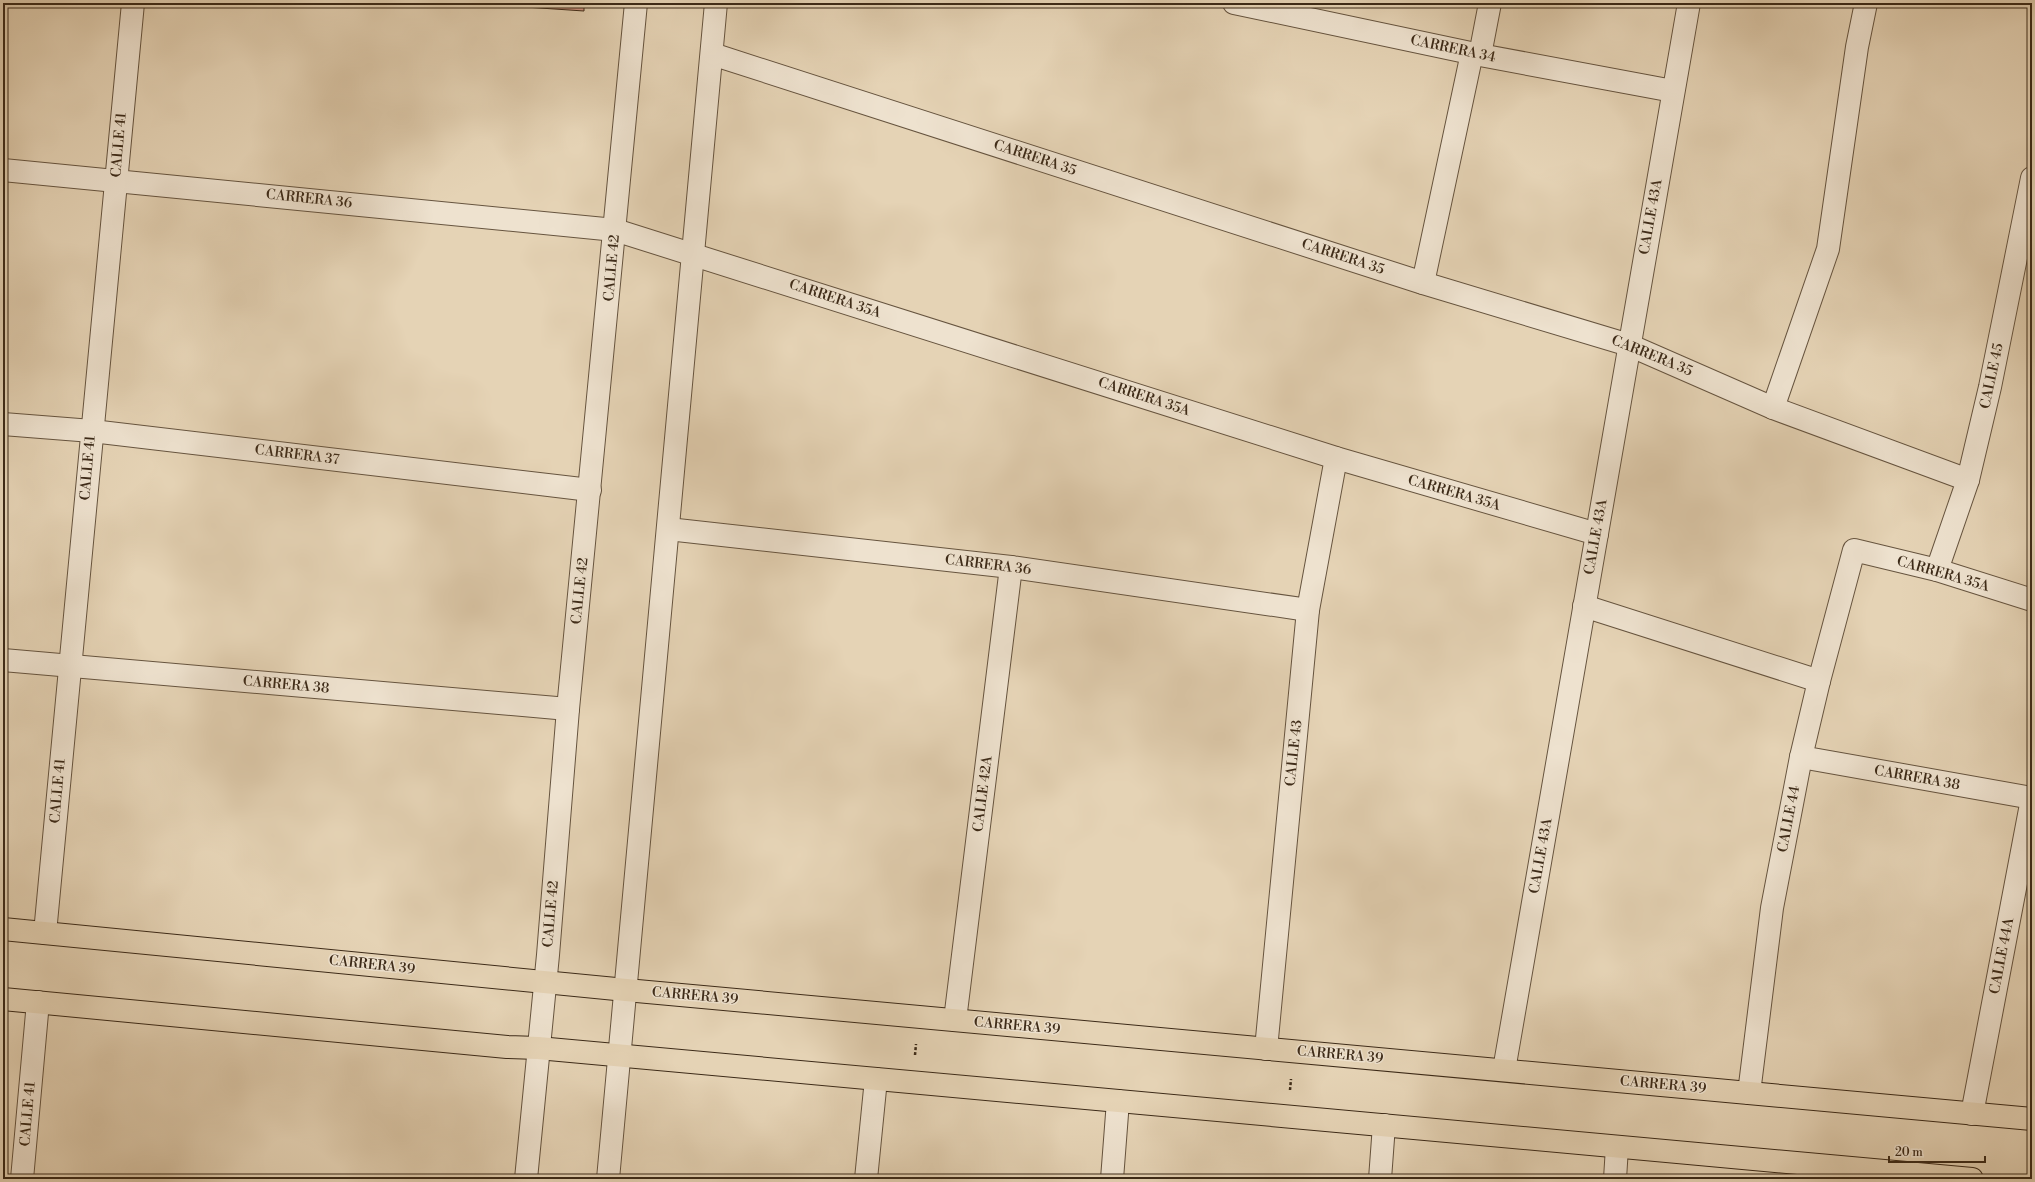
<svg xmlns="http://www.w3.org/2000/svg" width="2035" height="1182" viewBox="0 0 2035 1182" font-family="'Libre Bodoni',serif">
<style>
.building{fill:#d59787;stroke:#3c2a18}
.lines{fill:none;stroke-linecap:round;stroke-linejoin:round}
.minor-casing{stroke:#66543f;stroke-width:24}
.major-casing{stroke:#3c2a18;stroke-width:24}
.path{stroke:#3c2a18;stroke-width:2.5;stroke-dasharray:3 2;stroke-linecap:butt}
.minor{stroke:#eee2cf;stroke-width:22}
.major{stroke:#e5d3b5;stroke-width:22}
.labels{text-anchor:middle;dominant-baseline:central;stroke-width:3;stroke-linejoin:round;paint-order:stroke}
.street-label{font-size:14px;fill:#3c2a18;stroke:#eee2cf}
</style>
<rect width="100%" height="100%" fill="#e5d3b5"/>
<filter id="stains"><feTurbulence type="fractalNoise" baseFrequency=".005" numOctaves="4"/><feColorMatrix values="0 0 0 0 .2 0 0 0 0 .09 0 0 0 0 .02 0 0 0 .5 -.17"/></filter>
<radialGradient id="worn" r=".72"><stop offset=".6" stop-color="#630" stop-opacity="0"/><stop offset="1" stop-color="#630" stop-opacity=".3"/></radialGradient>
<path class="building" d="M 525,3 L 584,3 L 584,11 L 525,7 Z"/>
<g class="lines">
<g class="minor-casing">
<g id="minor">
<path d="M 1234,3 L 1480,55 L 1673,91"/>
<path d="M 712,54 L 1423,283 L 1629,345 L 1773,408 L 1968,480"/>
<path d="M 1480,55 L 1490,3"/>
<path d="M 3,170 L 615,230 L 1336,458 L 1597,534"/>
<path d="M 1423,283 L 1472,53"/>
<path d="M 1773,408 L 1828,249 L 1857,47 L 1866,3"/>
<path d="M 3,424 L 92,431 L 590,490"/>
<path d="M 668,529 L 1011,567 L 1308,610"/>
<path d="M 1937,570 L 1968,480 L 1990,387 L 2032,178"/>
<path d="M 1584,606 L 1819,681"/>
<path d="M 3,660 L 568,709"/>
<path d="M 1801,757 L 2032,798"/>
<path d="M 45,933 L 133,3"/>
<path d="M 955,1020 L 1011,567"/>
<path d="M 1266,1049 L 1308,610 L 1336,458"/>
<path d="M 1504,1070 L 1689,3"/>
<path d="M 1749,1093 L 1772,908 L 1801,757 L 1819,681 L 1854,550 L 1937,570 L 2032,600"/>
<path d="M 1972,1114 L 2032,799"/>
<path d="M 22,1179 L 38,1002"/>
<path d="M 526,1179 L 548,955 L 568,709 L 636,3"/>
<path d="M 608,1179 L 716,3"/>
<path d="M 866,1179 L 876,1079"/>
<path d="M 1112,1179 L 1118,1101"/>
<path d="M 1380,1179 L 1384,1125"/>
<path d="M 1615,1179 L 1617,1147"/>
</g>
</g>
<g class="major-casing">
<g id="major">
<path d="M 3,929 L 626,990 L 2032,1119"/>
<path d="M 3,999 L 507,1047 L 538,1048 L 1972,1179"/>
</g>
</g>
<g class="path">
<path d="M 915,1055 L 916,1044"/>
<path d="M 1290,1090 L 1291,1079"/>
</g>
<use href="#minor" class="minor"/>
<use href="#major" class="major"/>
</g>
<g class="labels">
<g class="street-label">
<text transform="translate(1453 49) rotate(12)">CARRERA 34</text>
<text transform="translate(119 145) rotate(-85)">CALLE 41</text>
<text transform="translate(1035 158) rotate(18)">CARRERA 35</text>
<text transform="translate(309 199) rotate(6)">CARRERA 36</text>
<text transform="translate(1651 217) rotate(-80)">CALLE 43A</text>
<text transform="translate(1343 257) rotate(18)">CARRERA 35</text>
<text transform="translate(612 268) rotate(-85)">CALLE 42</text>
<text transform="translate(835 299) rotate(18)">CARRERA 35A</text>
<text transform="translate(1652 356) rotate(22)">CARRERA 35</text>
<text transform="translate(1992 376) rotate(-78)">CALLE 45</text>
<text transform="translate(1144 397) rotate(18)">CARRERA 35A</text>
<text transform="translate(297 455) rotate(7)">CARRERA 37</text>
<text transform="translate(88 468) rotate(-85)">CALLE 41</text>
<text transform="translate(1454 493) rotate(16)">CARRERA 35A</text>
<text transform="translate(1596 537) rotate(-80)">CALLE 43A</text>
<text transform="translate(988 565) rotate(7)">CARRERA 36</text>
<text transform="translate(1943 574) rotate(16)">CARRERA 35A</text>
<text transform="translate(580 591) rotate(-84)">CALLE 42</text>
<text transform="translate(286 685) rotate(5)">CARRERA 38</text>
<text transform="translate(1294 753) rotate(-84)">CALLE 43</text>
<text transform="translate(1917 778) rotate(10)">CARRERA 38</text>
<text transform="translate(58 791) rotate(-85)">CALLE 41</text>
<text transform="translate(983 794) rotate(-83)">CALLE 42A</text>
<text transform="translate(1789 819) rotate(-79)">CALLE 44</text>
<text transform="translate(1541 856) rotate(-80)">CALLE 43A</text>
<text transform="translate(551 914) rotate(-85)">CALLE 42</text>
<text transform="translate(2002 956) rotate(-79)">CALLE 44A</text>
<text transform="translate(372 965) rotate(6)">CARRERA 39</text>
<text transform="translate(695 996) rotate(5)">CARRERA 39</text>
<text transform="translate(1017 1026) rotate(5)">CARRERA 39</text>
<text transform="translate(1340 1055) rotate(5)">CARRERA 39</text>
<text transform="translate(1663 1085) rotate(5)">CARRERA 39</text>
<text transform="translate(28 1114) rotate(-85)">CALLE 41</text>
</g>
</g>
<rect width="2035" height="1182" fill="none" stroke="#e5d3b5" stroke-width="16"/>
<rect x="4" y="4" width="2027" height="1174" fill="none" stroke="#3c2a18" stroke-width="2"/>
<rect x="8" y="8" width="2019" height="1166" fill="none" stroke="#3c2a18"/>
<path d="M1889 1156v6h96v-6" fill="none" stroke="#3c2a18" stroke-width="2"/>
<text x="1895" y="1156" font-size="12" fill="#3c2a18" stroke="#eee2cf" stroke-width="3" paint-order="stroke">20 m</text>
<rect width="100%" height="100%" filter="url(#stains)"/>
<rect width="100%" height="100%" fill="url(#worn)"/>
</svg>
